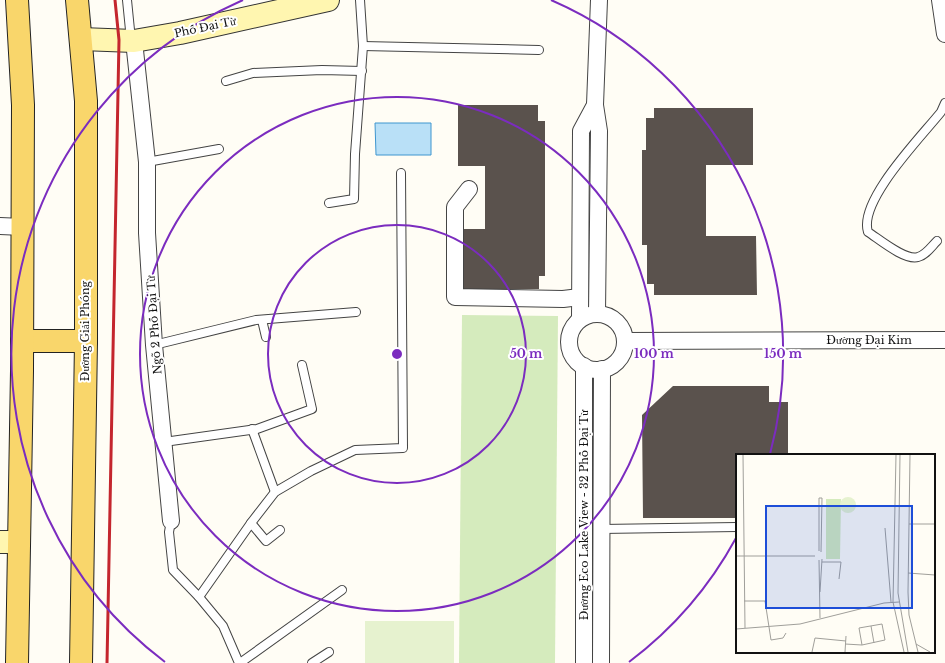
<svg xmlns="http://www.w3.org/2000/svg" width="945" height="663" viewBox="0 0 945 663" font-family="'Libre Baskerville',serif">
<style>
.green{fill:#d5ebbd}
.pitch{fill:#e6f2cf}
.water{fill:#b9e0f7;stroke:#3f96cf}
.building{fill:#5a524d}
.lines{fill:none;stroke-linecap:round;stroke-linejoin:round}
.lane-casing{stroke:#444;stroke-width:10}
.street-casing{stroke:#444;stroke-width:18}
.secondary-casing{stroke:#333;stroke-width:24}
.primary-casing{stroke:#222;stroke-width:24}
.lane{stroke:#fff;stroke-width:8}
.street{stroke:#fff;stroke-width:16}
.secondary{stroke:#fff6b0;stroke-width:22}
.primary{stroke:#f9d66b;stroke-width:22}
.rail{stroke:#c4262e;stroke-width:3}
.ring{fill:none;stroke:#7b2cbf;stroke-width:2}
.labels{text-anchor:middle;dominant-baseline:central;stroke-width:4;stroke-linejoin:round;paint-order:stroke}
.street-label{font-size:11px;fill:#111;stroke:#fff}
.inset-road{fill:none;stroke:#a09f9a;stroke-width:1}
.view{fill:#1d4ed8;fill-opacity:0.15;stroke:#1d4ed8;stroke-width:2}
.inset-edge{fill:none;stroke:#111;stroke-width:2}
.centre{fill:#7b2cbf;stroke:#fff;stroke-width:2}
.ring-label{font-size:12px;text-anchor:middle;font-weight:bold;fill:#7b2cbf;stroke:#fff;stroke-width:4;stroke-linejoin:round;paint-order:stroke}
</style>
<rect width="100%" height="100%" fill="#fffdf5"/>
<path class="green" d="M 462,315 L 558,316 L 555,663 L 459,663 Z"/>
<rect class="pitch" x="365" y="621" width="89" height="42"/>
<path class="water" d="M 375,123 L 431,123 L 431,155 L 376,155 Z"/>
<g class="building">
<path d="M 458,105 L 538,105 L 538,121 L 545,121 L 545,276 L 539,276 L 539,289 L 458,289 L 458,229 L 485,229 L 485,166 L 458,166 Z"/>
<path d="M 654,108 L 753,108 L 753,165 L 706,165 L 706,236 L 756,236 L 757,295 L 654,295 L 654,284 L 647,284 L 647,245 L 642,245 L 642,150 L 646,150 L 646,118 L 654,118 Z"/>
<path d="M 673,386 L 769,386 L 769,402 L 788,402 L 788,455 L 737,455 L 737,518 L 643,518 L 642,415 Z"/>
</g>
<g class="lines">
<g class="lane-casing">
<g id="lane">
<path d="M 127,0 L 130,30 L 133,39"/>
<path d="M 363,46 L 539,50"/>
<path d="M 226,81 L 253,73 L 322,70 L 362,71"/>
<path d="M 147,162 L 219,149"/>
<path d="M 329,203 L 354,199 L 355,154 L 363,46 L 360,0"/>
<path d="M 937,241 C 931,247 926,255 918,257 C 905,261 879,239 868,232 C 858,201 921,137 941,112 L 945,103"/>
<path d="M 262,320 L 266,337"/>
<path d="M 154,345 L 256,320 L 356,312"/>
<path d="M 252,429 L 275,492"/>
<path d="M 164,442 L 257,429 L 312,409 L 302,365"/>
<path d="M 171,521 L 169,532 L 173,570 L 199,597 L 223,626 L 239,663"/>
<path d="M 251,523 L 266,541 L 280,530"/>
<path d="M 601,529 L 737,527"/>
<path d="M 199,597 L 251,523 L 275,492 L 311,471 L 355,450 L 403,448 L 401,173"/>
<path d="M 240,663 L 342,590"/>
<path d="M 312,663 L 329,652"/>
</g>
</g>
<g class="street-casing">
<g id="street">
<path d="M 940,0 L 945,34"/>
<path d="M 134,41 L 147,162 L 147,233 L 154,345 L 171,521"/>
<path d="M 469,189 L 455,207 L 455,297 L 563,299 L 580,297"/>
<path d="M 0,226 L 23,227"/>
<path d="M 597,314 L 599,131 L 595,105 L 599,0"/>
<circle cx="597" cy="342" r="28"/>
<path d="M 580,319 L 581,131 L 595,105"/>
<path d="M 625,341 L 945,340"/>
<path d="M 584,663 L 584,366"/>
<path d="M 601,663 L 602,369"/>
</g>
</g>
<g class="secondary-casing">
<g id="secondary">
<path d="M 81,39 L 134,41 L 180,33 L 328,0"/>
<path d="M 0,542 L 19,542"/>
</g>
</g>
<g class="primary-casing">
<g id="primary">
<path d="M 77,0 L 86,101 L 86,341 L 81,663"/>
<path d="M 22,341 L 86,341"/>
<path d="M 17,663 L 22,371 L 23,105 L 17,0"/>
</g>
</g>
<use href="#lane" class="lane"/>
<use href="#street" class="street"/>
<use href="#secondary" class="secondary"/>
<use href="#primary" class="primary"/>
<path class="rail" d="M 107,663 L 119,40 L 115,0"/>
</g>
<g class="ring">
<circle cx="397" cy="354" r="129"/>
<circle cx="397" cy="354" r="257"/>
<path d="M736 538A386 386 0 0 1 629 662M165 662A386 386 0 0 1 243 0M551 0A386 386 0 0 1 770 454"/>
</g>
<g class="labels">
<g class="street-label">
<text transform="translate(205 27) rotate(-12)">Phố Đại Từ</text>
<text transform="translate(154 325) rotate(-94)">Ngõ 2 Phố Đại Từ</text>
<text transform="translate(85 331) rotate(-90)">Đường Giải Phóng</text>
<text x="869" y="340">Đường Đại Kim</text>
<text transform="translate(584 515) rotate(-90)">Đường Eco Lake View - 32 Phố Đại Từ</text>
</g>
</g>
<g transform="translate(736 454)">
<rect width="199" height="199" fill="#fffdf5"/>
<path d="M 90,45 L 105,45 L 104,105 L 90,105 Z" fill="#d5ebbd"/>
<path d="M104 51a8 8 0 1 1 16 0a8 8 0 1 1-16 0Z" fill="#e6f2cf"/>
<path class="inset-road" d="M 7,1 L 9,174M 160,1 L 157,148 L 168,198M 164,1 L 162,139 L 172,198M 174,1 L 172,138 L 173,161 L 182,198M 173,70 L 199,70M 149,74 L 155,148M 83,97 L 83,44 L 86,44 L 85,98M 0,102 L 79,102M 83,106 L 84,164M 86,108 L 105,108 L 103,125M 172,119 L 199,121M 84,138 L 86,105M 8,147 L 29,147 L 35,186 L 47,184 L 50,179M 135,172 L 138,189M 0,175 L 64,170 L 148,149 L 163,148M 109,190 L 126,191 L 149,186 L 146,170 L 123,174 L 126,191M 180,190 L 194,198M 76,198 L 79,184 L 110,187M 109,198 L 110,182"/>
<path class="view" d="M 30,52 L 176,52 L 176,154 L 30,154 Z"/>
<rect width="199" height="199" class="inset-edge"/>
</g>
<circle cx="397" cy="354" r="6" class="centre"/>
<g class="ring-label">
<text x="526" y="358">50 m</text>
<text x="654" y="358">100 m</text>
<text x="783" y="358">150 m</text>
</g>
</svg>
